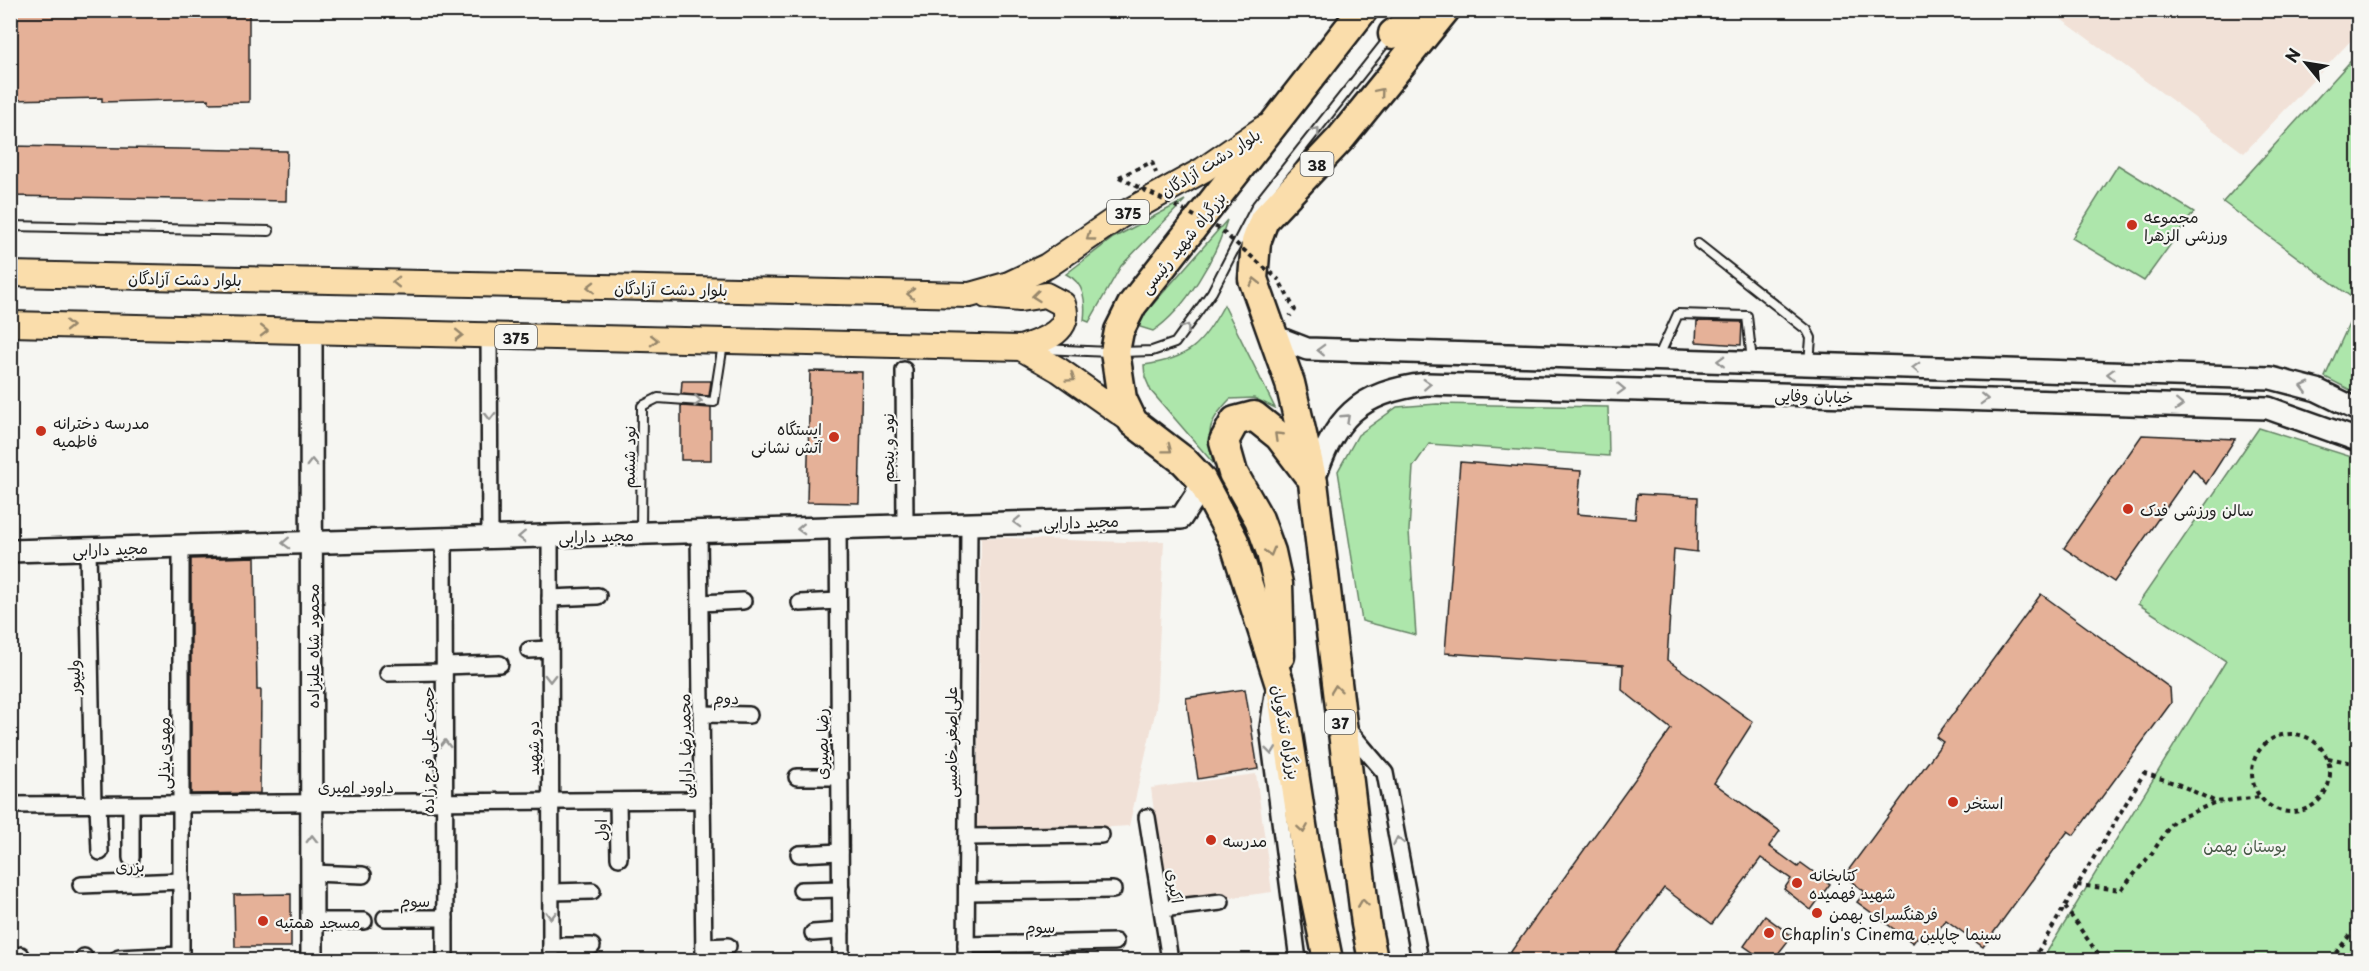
<svg xmlns="http://www.w3.org/2000/svg" width="2369" height="971" viewBox="0 0 2369 971" font-family="'Playpen Sans','Playpen Sans Arabic',sans-serif">
<style>
.built{fill:#f1e1d7}
.green{fill:#ade6ab;stroke:#648164;stroke-width:1.5}
.building{fill:#e5b198;stroke:#1c1c1c;stroke-width:1.5}
.lines{fill:none;stroke-linecap:round;stroke-linejoin:round}
.lane-casing{stroke:#1c1c1c;stroke-width:12}
.street-casing{stroke:#1c1c1c;stroke-width:20}
.secondary-casing{stroke:#1c1c1c;stroke-width:26}
.primary-casing{stroke:#1c1c1c;stroke-width:28}
.highway-casing{stroke:#1c1c1c;stroke-width:33}
.path{stroke:#1c1c1c;stroke-width:4;stroke-dasharray:4.5 4.5;stroke-linecap:butt}
.lane{stroke:#f6f6f2;stroke-width:8}
.street{stroke:#f6f6f2;stroke-width:15}
.secondary{stroke:#f6f6f2;stroke-width:21}
.primary{stroke:#faddab;stroke-width:24}
.highway{stroke:#faddab;stroke-width:28}
.path-bridge{stroke:#1c1c1c;stroke-width:4;stroke-dasharray:4.5 4.5;stroke-linecap:butt}
.oneway{stroke:#96866b}
.oneway2{stroke:#949492}
.poi-dot{fill:#c8321e;stroke:#f6f6f2;stroke-width:2}
.labels{text-anchor:middle;dominant-baseline:central;stroke-width:4.5;stroke-linejoin:round;paint-order:stroke}
.shield{fill:#f6f6f2;stroke:#5d5d5c;stroke-width:1.5}
.shield-label{font-size:15px;font-weight:bold;fill:#1c1c1c}
.street-label{font-size:16px;fill:#1c1c1c;stroke:#f6f6f2}
.poi-label{font-size:16px;fill:#1c1c1c;stroke:#f6f6f2;text-anchor:start}
.park-label{font-size:16px;fill:#485947;stroke:#f6f6f2}
</style>
<rect width="100%" height="100%" fill="#f6f6f2"/>
<filter id="ink" filterUnits="userSpaceOnUse"><feTurbulence type="fractalNoise" baseFrequency=".0167" numOctaves="2"/><feDisplacementMap in="SourceGraphic" scale="12" xChannelSelector="R" yChannelSelector="G"/><feConvolveMatrix kernelMatrix="1 2 1 2 8 2 1 2 1" color-interpolation-filters="sRGB"/></filter>
<g filter="url(#ink)">
<g class="built">
<path d="M 2050,11 L 2358,11 L 2358,33 L 2244,153 Z"/>
<path d="M 981,537 L 1125,542 L 1164,541 L 1156,709 L 1129,826 L 977,835 Z"/>
<path d="M 1256,774 L 1272,892 L 1166,906 L 1151,788 Z"/>
</g>
<g class="green">
<path d="M 2358,53 L 2358,302 L 2223,202 Z"/>
<path d="M 2118,165 L 2194,212 L 2144,281 L 2072,238 Z"/>
<path d="M 1185,200 L 1121,266 L 1089,322 L 1084,320 C 1086,302 1085,283 1066,274 L 1113,238 Z"/>
<path d="M 1227,220 C 1216,257 1186,309 1153,331 L 1140,327 L 1140,319 Z"/>
<path d="M 2358,304 L 2358,394 L 2325,377 Z"/>
<path d="M 1224,305 L 1275,408 L 1254,398 L 1230,399 C 1207,423 1207,431 1213,463 L 1151,391 L 1145,377 L 1144,365 C 1189,359 1203,344 1224,305 Z"/>
<path d="M 1437,404 L 1608,407 L 1609,456 L 1429,444 L 1413,467 L 1409,531 L 1416,635 L 1362,621 L 1338,471 L 1358,435 L 1397,407 Z"/>
<path d="M 2259,428 L 2358,459 L 2358,960 L 2042,960 L 2226,661 L 2138,604 Z"/>
</g>
<g class="building">
<path d="M 10,10 L 249,10 L 249,102 L 209,103 L 209,99 L 102,102 L 102,98 L 10,100 Z"/>
<path d="M 10,146 L 287,151 L 286,201 L 10,196 Z"/>
<path d="M 1697,321 L 1742,322 L 1741,345 L 1696,342 Z"/>
<path d="M 810,371 L 862,372 L 859,503 L 807,502 Z"/>
<path d="M 682,381 L 711,381 L 709,396 L 681,394 Z"/>
<path d="M 681,406 L 711,408 L 711,460 L 681,460 Z"/>
<path d="M 2142,435 L 2235,439 L 2206,484 L 2193,469 L 2114,582 L 2064,548 Z"/>
<path d="M 1460,462 L 1581,471 L 1577,514 L 1635,519 L 1637,494 L 1698,497 L 1697,552 L 1674,549 L 1667,660 L 1753,722 L 1714,783 L 1780,831 L 1769,846 L 1798,867 L 1801,863 L 1830,884 L 1811,910 L 1784,889 L 1791,879 L 1761,858 L 1712,924 L 1664,888 L 1611,960 L 1505,960 L 1671,729 L 1622,690 L 1623,665 L 1445,653 Z"/>
<path d="M 255,557 L 257,690 L 261,690 L 260,793 L 191,794 L 191,559 Z"/>
<path d="M 2041,594 L 2170,688 L 2171,703 L 2074,835 L 2068,831 L 1983,947 L 1946,920 L 1929,942 L 1919,935 L 1913,943 L 1857,902 L 1865,892 L 1844,876 L 1943,742 L 1936,737 Z"/>
<path d="M 1245,689 L 1258,769 L 1198,779 L 1186,698 Z"/>
<path d="M 291,894 L 291,947 L 235,947 L 234,895 Z"/>
<path d="M 1765,916 L 1792,936 L 1773,960 L 1764,960 L 1744,946 Z"/>
</g>
<g class="lines">
<g class="lane-casing">
<g id="lane">
<path d="M 10,226 L 269,231"/>
<path d="M 1698,244 L 1807,330 L 1811,338 L 1809,363"/>
<path d="M 1043,349 L 1109,352"/>
<path d="M 1121,352 L 1152,351 L 1175,343 L 1212,292 L 1257,205 L 1389,38"/>
<path d="M 1658,358 L 1678,314 L 1747,316 L 1752,361"/>
<path d="M 641,532 L 642,406 L 658,398 L 714,402 L 723,344"/>
</g>
</g>
<g class="street-casing">
<g id="street">
<path d="M 489,336 L 490,537"/>
<path d="M 904,370 L 905,525"/>
<path d="M 838,528 L 841,960"/>
<path d="M 699,531 L 704,960"/>
<path d="M 550,536 L 551,960"/>
<path d="M 444,539 L 445,960"/>
<path d="M 88,549 L 93,805"/>
<path d="M 550,598 L 598,596"/>
<path d="M 700,603 L 743,601"/>
<path d="M 800,603 L 838,601"/>
<path d="M 529,650 L 550,649"/>
<path d="M 444,666 L 500,664"/>
<path d="M 388,673 L 444,672"/>
<path d="M 1273,694 L 1268,728 L 1298,960"/>
<path d="M 701,714 L 749,715"/>
<path d="M 1345,726 L 1385,773 L 1420,960"/>
<path d="M 797,777 L 840,777"/>
<path d="M 618,801 L 619,858"/>
<path d="M 10,805 L 702,800"/>
<path d="M 98,805 L 100,852"/>
<path d="M 131,805 L 131,858"/>
<path d="M 1147,817 L 1170,960"/>
<path d="M 967,837 L 1101,835"/>
<path d="M 799,854 L 840,852"/>
<path d="M 312,873 L 363,875"/>
<path d="M 81,885 L 181,881"/>
<path d="M 801,890 L 841,889"/>
<path d="M 551,892 L 592,891"/>
<path d="M 967,892 L 1113,890"/>
<path d="M 1162,909 L 1221,902"/>
<path d="M 385,918 L 445,918"/>
<path d="M 312,921 L 364,921"/>
<path d="M 813,933 L 841,931"/>
<path d="M 966,945 L 1115,942"/>
<path d="M 551,946 L 592,946"/>
<path d="M 704,947 L 728,946"/>
<path d="M 119,958 L 181,955"/>
<path d="M 21,960 L 21,955"/>
<path d="M 84,960 L 84,957"/>
<path d="M 181,960 L 181,546"/>
<path d="M 966,960 L 969,524"/>
</g>
</g>
<g class="secondary-casing">
<g id="secondary">
<path d="M 311,332 L 312,960"/>
<path d="M 1276,337 L 1307,349 L 2271,378 L 2317,390 L 2358,410"/>
<path d="M 1313,482 C 1335,418 1357,392 1427,384 L 2268,408 L 2358,440"/>
<path d="M 10,551 L 1181,518 L 1196,495 L 1201,479"/>
</g>
</g>
<g class="primary-casing">
<g id="primary">
<path d="M 10,274 L 970,295 L 1009,284 L 1047,266 L 1120,216 L 1203,170 L 1264,128"/>
<path d="M 987,296 L 1020,299 L 1046,295 L 1063,304 C 1074,332 1041,341 1021,348"/>
<path d="M 10,324 L 1021,348 L 1059,370 L 1133,422"/>
</g>
</g>
<g class="highway-casing">
<g id="highway">
<path d="M 1393,34 L 1425,10"/>
<path d="M 1280,656 L 1278,584 L 1271,552 L 1259,519 L 1233,473 L 1224,441 L 1235,421 L 1254,416 L 1279,436 L 1307,473"/>
<path d="M 1328,960 L 1306,851 L 1281,688 L 1234,541 L 1201,479 L 1184,461 L 1133,422 L 1122,399 L 1115,352 L 1119,331 L 1132,305 L 1363,10"/>
<path d="M 1373,960 L 1366,924 L 1313,482 L 1290,383 L 1253,279 L 1256,242 L 1264,220 L 1341,138 L 1445,10"/>
</g>
</g>
<g class="path">
<path d="M 1119,177 L 1152,162 L 1156,173"/>
<path d="M 1281,284 L 1295,310 L 1290,316"/>
<circle cx="2291" cy="773" r="39"/>
<path d="M 2328,758 L 2358,764"/>
<path d="M 2077,885 L 2121,890 L 2152,853 L 2173,821 L 2216,802 L 2260,797"/>
<path d="M 2065,907 L 2102,960"/>
<path d="M 2033,960 L 2144,773 L 2180,785 L 2216,802"/>
<path d="M 2330,960 L 2358,925"/>
</g>
<use href="#lane" class="lane"/>
<use href="#street" class="street"/>
<use href="#secondary" class="secondary"/>
<use href="#primary" class="primary"/>
<use href="#highway" class="highway"/>
<path class="path-bridge" d="M 1119,177 L 1218,228 L 1279,280"/>
</g>
<defs><path id="oneway-chevron" d="M-2-3.5L2.5 0L-2 3.5" fill="none" stroke-width="1.6" stroke-linecap="round" stroke-linejoin="round" transform="scale(1.5)"/></defs>
<g class="oneway">
<use href="#oneway-chevron" transform="translate(1380 92) rotate(-50)"/>
<use href="#oneway-chevron" transform="translate(1090 237) rotate(144)"/>
<use href="#oneway-chevron" transform="translate(396 282) rotate(-179)"/>
<use href="#oneway-chevron" transform="translate(1255 282) rotate(-103)"/>
<use href="#oneway-chevron" transform="translate(591 287) rotate(-179)"/>
<use href="#oneway-chevron" transform="translate(911 294) rotate(-179)"/>
<use href="#oneway-chevron" transform="translate(1036 296) rotate(174)"/>
<use href="#oneway-chevron" transform="translate(69 326) rotate(1)"/>
<use href="#oneway-chevron" transform="translate(264 331) rotate(1)"/>
<use href="#oneway-chevron" transform="translate(459 335) rotate(1)"/>
<use href="#oneway-chevron" transform="translate(654 340) rotate(1)"/>
<use href="#oneway-chevron" transform="translate(1071 378) rotate(35)"/>
<use href="#oneway-chevron" transform="translate(1278 436) rotate(-136)"/>
<use href="#oneway-chevron" transform="translate(1168 449) rotate(37)"/>
<use href="#oneway-chevron" transform="translate(1270 552) rotate(74)"/>
<use href="#oneway-chevron" transform="translate(1336 689) rotate(-97)"/>
<use href="#oneway-chevron" transform="translate(1303 829) rotate(81)"/>
<use href="#oneway-chevron" transform="translate(1363 903) rotate(-97)"/>
</g>
<g class="oneway2">
<use href="#oneway-chevron" transform="translate(1316 131) rotate(-51)"/>
<use href="#oneway-chevron" transform="translate(1186 328) rotate(-54)"/>
<use href="#oneway-chevron" transform="translate(1321 350) rotate(-178)"/>
<use href="#oneway-chevron" transform="translate(1721 361) rotate(-178)"/>
<use href="#oneway-chevron" transform="translate(1916 368) rotate(-178)"/>
<use href="#oneway-chevron" transform="translate(2111 374) rotate(-178)"/>
<use href="#oneway-chevron" transform="translate(1427 384) rotate(-3)"/>
<use href="#oneway-chevron" transform="translate(2305 387) rotate(-166)"/>
<use href="#oneway-chevron" transform="translate(1621 389) rotate(2)"/>
<use href="#oneway-chevron" transform="translate(1984 399) rotate(2)"/>
<use href="#oneway-chevron" transform="translate(698 401) rotate(4)"/>
<use href="#oneway-chevron" transform="translate(2179 405) rotate(2)"/>
<use href="#oneway-chevron" transform="translate(490 416) rotate(90)"/>
<use href="#oneway-chevron" transform="translate(1346 418) rotate(-43)"/>
<use href="#oneway-chevron" transform="translate(312 463) rotate(-90)"/>
<use href="#oneway-chevron" transform="translate(1017 522) rotate(178)"/>
<use href="#oneway-chevron" transform="translate(801 529) rotate(178)"/>
<use href="#oneway-chevron" transform="translate(522 537) rotate(178)"/>
<use href="#oneway-chevron" transform="translate(286 543) rotate(178)"/>
<use href="#oneway-chevron" transform="translate(550 678) rotate(90)"/>
<use href="#oneway-chevron" transform="translate(445 744) rotate(-90)"/>
<use href="#oneway-chevron" transform="translate(1271 751) rotate(83)"/>
<use href="#oneway-chevron" transform="translate(312 839) rotate(-90)"/>
<use href="#oneway-chevron" transform="translate(1398 841) rotate(-101)"/>
<use href="#oneway-chevron" transform="translate(551 915) rotate(90)"/>
</g>
</g>
<g class="poi-dot">
<circle cx="2132" cy="225" r="6"/>
<circle cx="41" cy="431" r="6"/>
<circle cx="834" cy="437" r="6"/>
<circle cx="2128" cy="509" r="6"/>
<circle cx="1953" cy="802" r="6"/>
<circle cx="1211" cy="840" r="6"/>
<circle cx="1797" cy="883" r="6"/>
<circle cx="1817" cy="913" r="6"/>
<circle cx="263" cy="921" r="6"/>
<circle cx="1769" cy="933" r="6"/>
</g>
<g class="labels">
<g class="shield">
<rect x="1300.5" y="152" width="33" height="24" rx="4.5"/>
<rect x="1107" y="200" width="42" height="24" rx="4.5"/>
<rect x="495" y="325" width="42" height="24" rx="4.5"/>
<rect x="1325" y="710" width="30" height="24" rx="4.5"/>
</g>
<g class="shield-label">
<text x="1317" y="164">38</text>
<text x="1128" y="212">375</text>
<text x="516" y="337">375</text>
<text x="1340" y="722">37</text>
</g>
<g class="street-label">
<text transform="translate(1210 162) rotate(-32)">بلوار دشت آزادگان</text>
<text transform="translate(1182 242) rotate(-51)">بزرگراه شهید رئیسی</text>
<text transform="translate(185 278) rotate(1)">بلوار دشت آزادگان</text>
<text transform="translate(671 288) rotate(1)">بلوار دشت آزادگان</text>
<text transform="translate(1814 395) rotate(2)">خیابان وفایی</text>
<text transform="translate(887 448) rotate(-90)">نود و پنجم</text>
<text transform="translate(628 457) rotate(-89)">نود ششم</text>
<text transform="translate(1081 521) rotate(-2)">مجید دارابی</text>
<text transform="translate(596 535) rotate(-2)">مجید دارابی</text>
<text transform="translate(110 548) rotate(-2)">مجید دارابی</text>
<text transform="translate(312 646) rotate(-90)">محمود شاه علیزاده</text>
<text transform="translate(73 677) rotate(-91)">ولیپور</text>
<text transform="translate(726 697) rotate(1)">دوم</text>
<text transform="translate(1287 732) rotate(80)">بزرگراه تندگویان</text>
<text transform="translate(950 742) rotate(-90)">علی‌اصغر خامسی</text>
<text transform="translate(821 744) rotate(-90)">رضا بصیری</text>
<text transform="translate(684 746) rotate(-91)">محمدرضا دارایی</text>
<text transform="translate(532 748) rotate(-90)">دو شهید</text>
<text transform="translate(427 750) rotate(-90)">حجت علی فرج زاده</text>
<text transform="translate(163 753) rotate(-90)">مهدی بذلی</text>
<text x="356" y="786">داوود امیری</text>
<text transform="translate(600 830) rotate(-91)">اول</text>
<text transform="translate(130 865) rotate(-2)">بزری</text>
<text transform="translate(1176 886) rotate(81)">اکبری</text>
<text x="415" y="900">سوم</text>
<text transform="translate(1040 926) rotate(-1)">سوم</text>
</g>
<g class="poi-label">
<text x="2144" y="216">مجموعه<tspan x="2144" dy="18">ورزشی الزهرا</tspan></text>
<text x="53" y="422">مدرسه دخترانه<tspan x="53" dy="18">فاطمیه</tspan></text>
<text x="822" y="428" text-anchor="end">ایستگاه<tspan x="822" dy="18">آتش نشانی</tspan></text>
<text x="2140" y="509">سالن ورزشی فدک</text>
<text x="1965" y="802">استخر</text>
<text x="1223" y="840">مدرسه</text>
<text x="1809" y="874">کتابخانه<tspan x="1809" dy="18">شهید فهمیده</tspan></text>
<text x="1829" y="913">فرهنگسرای بهمن</text>
<text x="275" y="921">مسجد همتیه</text>
<text x="1781" y="933">Chaplin's Cinema سینما چاپلین</text>
</g>
<g class="park-label">
<text x="2245" y="845">بوستان بهمن</text>
</g>
</g>
<rect width="2369" height="971" fill="none" stroke="#f6f6f2" stroke-width="36"/>
<rect x="18" y="18" width="2333" height="935" fill="none" stroke="#1c1c1c" stroke-width="2" filter="url(#ink)"/>
<g transform="translate(2306 63) rotate(300)" stroke="#f6f6f2" stroke-width="4.5" paint-order="stroke">
<path d="M0-4.5L10 22L0 15L-10 22Z" fill="#1c1c1c"/>
<text y="-9" font-size="16" font-weight="bold" text-anchor="middle" fill="#1c1c1c">N</text>
</g>
</svg>
